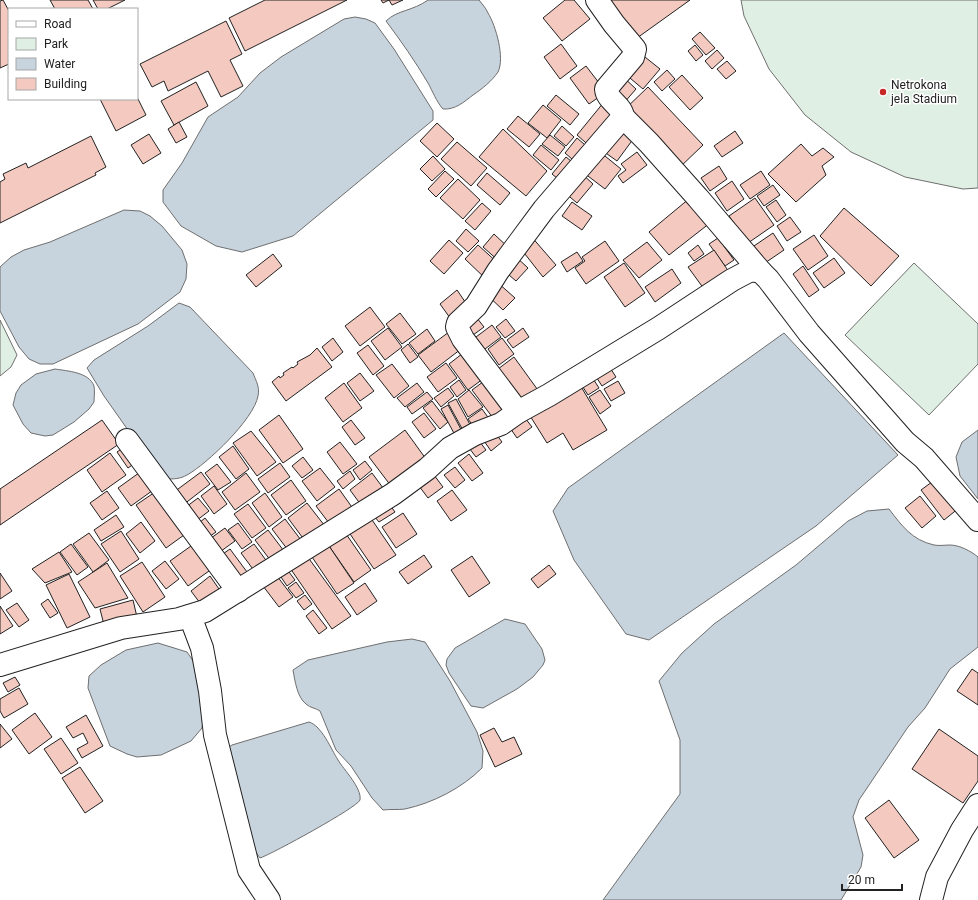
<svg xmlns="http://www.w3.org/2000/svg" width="978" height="900" viewBox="0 0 978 900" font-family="Roboto,sans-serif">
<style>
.green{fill:#e0efe3;stroke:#6f6f6f}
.water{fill:#c7d3dd;stroke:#6f6f6f}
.building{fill:#f3c9c0;stroke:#222}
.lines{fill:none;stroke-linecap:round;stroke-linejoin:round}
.minor-casing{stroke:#222;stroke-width:24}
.minor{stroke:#fff;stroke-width:22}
.poi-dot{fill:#c62828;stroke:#fff;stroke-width:1.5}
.labels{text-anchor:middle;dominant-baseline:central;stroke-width:3;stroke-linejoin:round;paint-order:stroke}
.poi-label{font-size:12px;fill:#222;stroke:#fff;text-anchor:start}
</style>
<rect width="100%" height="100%" fill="#fff"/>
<g class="green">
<path d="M 741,0 L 978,0 L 978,188 L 963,189 L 905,177 L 851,152 L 805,115 L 769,69 L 744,16 Z"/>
<path d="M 914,263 L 978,324 L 978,364 L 929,415 L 845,335 Z"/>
<path d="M 0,320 L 17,355 L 11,367 L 0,376 Z"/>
</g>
<g class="water">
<path d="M 428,0 L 479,0 C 482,4 486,8 488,13 C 496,26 505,58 498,72 C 492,81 482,89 473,95 C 464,102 455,110 443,109 C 436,101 433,92 428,83 C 415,61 401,41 386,21 C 397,10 413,11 428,0 Z"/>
<path d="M 355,17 L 366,19 L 375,23 L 394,49 L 433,111 L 433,120 L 293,236 L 242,252 L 216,246 L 181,226 L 163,202 L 163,190 L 182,163 L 208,117 L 238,97 L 260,73 L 281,57 L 344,19 Z"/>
<path d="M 124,210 L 140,211 L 150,216 L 162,226 L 182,250 L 187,264 L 186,279 L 180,292 L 138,324 L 53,364 L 40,364 L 29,359 L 19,347 L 0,311 L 0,267 L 11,257 L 24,250 L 50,242 Z"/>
<path d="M 179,303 L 190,307 L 253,373 C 256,381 260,387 258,396 C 254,419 207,464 187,475 C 180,479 174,479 166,479 L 154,467 L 104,396 L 87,368 L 94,360 L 148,326 Z"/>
<path d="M 784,333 L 898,455 L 816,526 L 649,640 L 626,634 L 574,560 L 553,511 L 568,488 Z"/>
<path d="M 55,369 C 67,371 89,372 94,386 C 95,391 94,397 94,402 L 89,409 L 74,422 L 53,435 L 45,436 L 31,433 L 23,424 L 13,405 L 16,393 L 21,385 L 36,374 Z"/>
<path d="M 978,430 L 978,499 L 960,476 L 956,457 L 962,442 Z"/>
<path d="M 889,509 C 902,526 912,540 934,545 C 939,546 945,545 950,545 C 959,545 971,551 978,557 L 978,647 L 950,669 L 925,708 L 908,727 L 859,800 L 853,817 L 863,855 L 861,867 L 841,900 L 603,900 L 680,794 L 680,740 L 659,681 L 682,653 L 714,624 L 796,565 L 848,521 L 867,511 Z"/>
<path d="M 505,619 L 525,624 L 542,649 L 545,660 L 543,665 L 533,677 L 517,689 L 483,708 L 471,706 L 449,673 L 446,665 L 447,659 L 455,648 Z"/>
<path d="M 412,639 L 425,642 L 450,681 L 477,732 L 483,751 L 482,768 C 462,788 433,803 405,809 C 398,810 390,809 383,810 L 372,798 L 351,766 L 336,750 L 320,711 C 316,708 310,708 306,704 C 297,697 295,681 293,670 L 308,660 L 387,642 Z"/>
<path d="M 158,643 L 187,652 L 196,665 L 204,713 L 202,728 L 191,741 L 161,755 L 137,757 L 127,754 L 110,746 L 88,688 L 89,676 L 101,665 L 126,650 Z"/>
<path d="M 309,722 C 322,726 331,749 338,760 C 344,770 362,788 360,800 C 358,807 272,854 260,858 L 255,851 L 228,750 L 229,747 L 232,745 Z"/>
</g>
<g class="building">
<path d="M 3,0 L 9,11 L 9,64 L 0,68 L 0,1 Z"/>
<path d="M 50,0 L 88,0 L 93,9 L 55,9 Z"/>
<path d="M 93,0 L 125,0 L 107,9 L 98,9 Z"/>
<path d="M 265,0 L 347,0 L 245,51 L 229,18 Z"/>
<path d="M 381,0 L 403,0 L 392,5 L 389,0 L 383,3 Z"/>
<path d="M 565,0 L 574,0 L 590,19 L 562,41 L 543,18 Z"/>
<path d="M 609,0 L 690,0 L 637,38 Z"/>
<path d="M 226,21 L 242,54 L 230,60 L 243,86 L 221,97 L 208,71 L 168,91 L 164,81 L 152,87 L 140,64 Z"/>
<path d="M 700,32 L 715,48 L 706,55 L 692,39 Z"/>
<path d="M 561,44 L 577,66 L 560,79 L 544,57 Z"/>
<path d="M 695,45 L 703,55 L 696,61 L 688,51 Z"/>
<path d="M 717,50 L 724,58 L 712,69 L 705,61 Z"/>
<path d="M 640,53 L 660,69 L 643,89 L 624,73 Z"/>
<path d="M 727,61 L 736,71 L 726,79 L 717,69 Z"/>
<path d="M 586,66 L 606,92 L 589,104 L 570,78 Z"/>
<path d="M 667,70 L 675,79 L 662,91 L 654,82 Z"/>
<path d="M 621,75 L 636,89 L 623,104 L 607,90 Z"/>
<path d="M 682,75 L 703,98 L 690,110 L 669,87 Z"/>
<path d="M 196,82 L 208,106 L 174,125 L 161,101 Z"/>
<path d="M 648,87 L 703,145 L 678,169 L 623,111 Z"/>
<path d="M 556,95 L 579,114 L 570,125 L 547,106 Z"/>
<path d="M 137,97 L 146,115 L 116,131 L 100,99 L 137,99 Z"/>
<path d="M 604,102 L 621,116 L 593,149 L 577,135 Z"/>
<path d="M 543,105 L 561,120 L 547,138 L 528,123 Z"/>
<path d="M 518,116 L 540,134 L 529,147 L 507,129 Z"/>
<path d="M 179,122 L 187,137 L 176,143 L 168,129 Z"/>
<path d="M 437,123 L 454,139 L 437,157 L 420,141 Z"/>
<path d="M 562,126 L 574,137 L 566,146 L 554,136 Z"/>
<path d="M 619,128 L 634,138 L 617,161 L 603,151 Z"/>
<path d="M 503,129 L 547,171 L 526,196 L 479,157 Z"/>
<path d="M 735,131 L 743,143 L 722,157 L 714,146 Z"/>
<path d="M 149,134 L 161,153 L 143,164 L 131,145 Z"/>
<path d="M 550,135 L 565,147 L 558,156 L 542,144 Z"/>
<path d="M 91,136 L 106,167 L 95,173 L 96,175 L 0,223 L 0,182 L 5,179 L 3,174 L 26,163 L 28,168 Z"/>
<path d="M 577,138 L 592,151 L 579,165 L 565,153 Z"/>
<path d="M 457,142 L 487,168 L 471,186 L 441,159 Z"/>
<path d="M 801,144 L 812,156 L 823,148 L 834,157 L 822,166 L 826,175 L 796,202 L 768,174 Z"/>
<path d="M 541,145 L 559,160 L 551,170 L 533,155 Z"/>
<path d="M 600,152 L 621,169 L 605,189 L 584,173 Z"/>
<path d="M 637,152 L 647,165 L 623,183 L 618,176 L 626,170 L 621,164 Z"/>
<path d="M 433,156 L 445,169 L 432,181 L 420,169 Z"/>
<path d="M 566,157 L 577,166 L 563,183 L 552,174 Z"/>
<path d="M 719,166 L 727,179 L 710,191 L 701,178 Z"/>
<path d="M 445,171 L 454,179 L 436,197 L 428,189 Z"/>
<path d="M 761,171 L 770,185 L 750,199 L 740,185 Z"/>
<path d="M 580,172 L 593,184 L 577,203 L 564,192 Z"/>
<path d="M 487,173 L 510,193 L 500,205 L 477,185 Z"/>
<path d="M 458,179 L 480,200 L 463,219 L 440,198 Z"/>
<path d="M 732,181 L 744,199 L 727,211 L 715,193 Z"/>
<path d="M 773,185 L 780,195 L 764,206 L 757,196 Z"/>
<path d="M 690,198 L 710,223 L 669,255 L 649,232 Z"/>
<path d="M 755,198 L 774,225 L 748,243 L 729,216 Z"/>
<path d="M 776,200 L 786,215 L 777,222 L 766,207 Z"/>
<path d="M 572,202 L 592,216 L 582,230 L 562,216 Z"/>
<path d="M 482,203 L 491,211 L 475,230 L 465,221 Z"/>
<path d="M 844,208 L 899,256 L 871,286 L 820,236 Z"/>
<path d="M 790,217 L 801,232 L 787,241 L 777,226 Z"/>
<path d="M 466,229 L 479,241 L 468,252 L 456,241 Z"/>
<path d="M 773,233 L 784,250 L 762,265 L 751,248 Z"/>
<path d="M 494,234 L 511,250 L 500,262 L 483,247 Z"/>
<path d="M 530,235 L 556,265 L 543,277 L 521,249 Z"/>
<path d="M 814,235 L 828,256 L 808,270 L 793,249 Z"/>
<path d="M 718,238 L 734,260 L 725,266 L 709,244 Z"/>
<path d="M 449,240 L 463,253 L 444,274 L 430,261 Z"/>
<path d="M 605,241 L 619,261 L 586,284 L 575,268 L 585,261 L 582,257 Z"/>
<path d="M 647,242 L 662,260 L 639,278 L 623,260 Z"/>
<path d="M 478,245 L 499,264 L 486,279 L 465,259 Z"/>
<path d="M 698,245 L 704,254 L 694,261 L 688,253 Z"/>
<path d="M 714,250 L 729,272 L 704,289 L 688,267 Z"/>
<path d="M 577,252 L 583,261 L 567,272 L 561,262 Z"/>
<path d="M 273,254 L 282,266 L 256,287 L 246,275 Z"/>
<path d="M 514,255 L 528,268 L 516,281 L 502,269 Z"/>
<path d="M 834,258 L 845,273 L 824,288 L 813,273 Z"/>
<path d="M 624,263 L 645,293 L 625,307 L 604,277 Z"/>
<path d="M 803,266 L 819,290 L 809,297 L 793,274 Z"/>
<path d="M 672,269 L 681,283 L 655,302 L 645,287 Z"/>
<path d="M 497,282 L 515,298 L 503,310 L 486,294 Z"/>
<path d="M 457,290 L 470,309 L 453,322 L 440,304 Z"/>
<path d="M 370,307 L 385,327 L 360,346 L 345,326 Z"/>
<path d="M 400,313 L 416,334 L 402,344 L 386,324 Z"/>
<path d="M 473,313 L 484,327 L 469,338 L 459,324 Z"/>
<path d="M 506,319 L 515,331 L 505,338 L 496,327 Z"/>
<path d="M 492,325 L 501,337 L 481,352 L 472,340 Z"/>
<path d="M 388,328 L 402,347 L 385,360 L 371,341 Z"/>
<path d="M 523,328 L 529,337 L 513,348 L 507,340 Z"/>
<path d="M 427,329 L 435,341 L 418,354 L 409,343 Z"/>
<path d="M 453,329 L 465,346 L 431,372 L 418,355 Z"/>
<path d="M 333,338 L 343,352 L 332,361 L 322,347 Z"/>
<path d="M 502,338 L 514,354 L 499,365 L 488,349 Z"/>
<path d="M 408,344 L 418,357 L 410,363 L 401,350 Z"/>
<path d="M 368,345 L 384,366 L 373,375 L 357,353 Z"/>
<path d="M 317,348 L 332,367 L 286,401 L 272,382 L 279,376 L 280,378 L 284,375 L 283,373 L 292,367 L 293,368 L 298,364 L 297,362 L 310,355 Z"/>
<path d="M 467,350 L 487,376 L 468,390 L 449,364 Z"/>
<path d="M 514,357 L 540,393 L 520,407 L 494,372 Z"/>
<path d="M 446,363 L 457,378 L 438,392 L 427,377 Z"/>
<path d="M 607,363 L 616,377 L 602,386 L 593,372 Z"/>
<path d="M 392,364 L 409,386 L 394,398 L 376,375 Z"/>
<path d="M 360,373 L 374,391 L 360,401 L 347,383 Z"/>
<path d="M 590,374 L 599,388 L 588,395 L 579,381 Z"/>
<path d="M 491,376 L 515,408 L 496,422 L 472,390 Z"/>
<path d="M 459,380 L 466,390 L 457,397 L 450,387 Z"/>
<path d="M 577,380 L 607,430 L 573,450 L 563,433 L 547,443 L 527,411 Z"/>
<path d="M 618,381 L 625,393 L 611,401 L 604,389 Z"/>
<path d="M 344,383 L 362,408 L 343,422 L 325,398 Z"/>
<path d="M 417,383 L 424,392 L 405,407 L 397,398 Z"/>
<path d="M 448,388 L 454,396 L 441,407 L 434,398 Z"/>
<path d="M 469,390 L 483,407 L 468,417 L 458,399 Z"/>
<path d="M 600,390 L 611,406 L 600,414 L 589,397 Z"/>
<path d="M 427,392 L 433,399 L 412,414 L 407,407 Z"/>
<path d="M 456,399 L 473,430 L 465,434 L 448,403 Z"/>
<path d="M 432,401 L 448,422 L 440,429 L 423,408 Z"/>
<path d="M 448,405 L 463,433 L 456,437 L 441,409 Z"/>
<path d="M 482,409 L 490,420 L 476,430 L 468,419 Z"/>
<path d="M 424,413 L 436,429 L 424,438 L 412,422 Z"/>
<path d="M 522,414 L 532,427 L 517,438 L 508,425 Z"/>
<path d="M 279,415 L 303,449 L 283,463 L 259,430 Z"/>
<path d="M 102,420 L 119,444 L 0,525 L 0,489 Z"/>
<path d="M 351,420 L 365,438 L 355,445 L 342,427 Z"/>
<path d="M 405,430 L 426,459 L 391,486 L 369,457 Z"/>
<path d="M 493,430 L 502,442 L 491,451 L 482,438 Z"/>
<path d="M 251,431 L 276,462 L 257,476 L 233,443 Z"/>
<path d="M 476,437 L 486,450 L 476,457 L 466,444 Z"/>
<path d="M 340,442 L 357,464 L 343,474 L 327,452 Z"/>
<path d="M 130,443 L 141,459 L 128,468 L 117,452 Z"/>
<path d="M 233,446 L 249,469 L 236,479 L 219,457 Z"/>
<path d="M 110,453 L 126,475 L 102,492 L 87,470 Z"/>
<path d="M 469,454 L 483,473 L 472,481 L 458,463 Z"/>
<path d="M 303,457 L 313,470 L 302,478 L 292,466 Z"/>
<path d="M 365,461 L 372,470 L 360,480 L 353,470 Z"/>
<path d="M 280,463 L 290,477 L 268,493 L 258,479 Z"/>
<path d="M 217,464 L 231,482 L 218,490 L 205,473 Z"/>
<path d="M 455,467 L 465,480 L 455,488 L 444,475 Z"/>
<path d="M 320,468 L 335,487 L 317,501 L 302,481 Z"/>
<path d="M 143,470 L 156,488 L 131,506 L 118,488 Z"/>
<path d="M 350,471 L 355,479 L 343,489 L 337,481 Z"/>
<path d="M 201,472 L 210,484 L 183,505 L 174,492 Z"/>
<path d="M 246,473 L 260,492 L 235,510 L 222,492 Z"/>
<path d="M 372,473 L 386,492 L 364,509 L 350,490 Z"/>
<path d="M 434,475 L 443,487 L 428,498 L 419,486 Z"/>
<path d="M 936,479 L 959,508 L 944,520 L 921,490 Z"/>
<path d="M 291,480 L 306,501 L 286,515 L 271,495 Z"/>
<path d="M 214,486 L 227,504 L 214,514 L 201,496 Z"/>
<path d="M 161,488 L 191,530 L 166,548 L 136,505 Z"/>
<path d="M 339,489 L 354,510 L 332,527 L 316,506 Z"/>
<path d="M 452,490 L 467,510 L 451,521 L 437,501 Z"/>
<path d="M 107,491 L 119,508 L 102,520 L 90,503 Z"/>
<path d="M 265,493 L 282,517 L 269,527 L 252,503 Z"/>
<path d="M 920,496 L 936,516 L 922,528 L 905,508 Z"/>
<path d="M 198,498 L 209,511 L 192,524 L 182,510 Z"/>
<path d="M 307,503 L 328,530 L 308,545 L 288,518 Z"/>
<path d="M 248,504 L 266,528 L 252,538 L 234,514 Z"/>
<path d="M 390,505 L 395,512 L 379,522 L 374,516 Z"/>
<path d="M 403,513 L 417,534 L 396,548 L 382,527 Z"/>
<path d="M 368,514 L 396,555 L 374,569 L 346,528 Z"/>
<path d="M 116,515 L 124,527 L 101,541 L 94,530 Z"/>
<path d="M 205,518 L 216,532 L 203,541 L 193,528 Z"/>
<path d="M 285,519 L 304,544 L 291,554 L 272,529 Z"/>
<path d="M 141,522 L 155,541 L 140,553 L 126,534 Z"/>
<path d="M 238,523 L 252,542 L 242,549 L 228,530 Z"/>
<path d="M 225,528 L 235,541 L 217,554 L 207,541 Z"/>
<path d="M 268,530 L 287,555 L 274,565 L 255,540 Z"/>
<path d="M 121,531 L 139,559 L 120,572 L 101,544 Z"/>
<path d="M 344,531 L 371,570 L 354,582 L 327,543 Z"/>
<path d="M 89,533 L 109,560 L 93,572 L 73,544 Z"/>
<path d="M 198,541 L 216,566 L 188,586 L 170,561 Z"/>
<path d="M 327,543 L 354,583 L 337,594 L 310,554 Z"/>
<path d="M 71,544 L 88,567 L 77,575 L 60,552 Z"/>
<path d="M 254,544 L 271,567 L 258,576 L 241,553 Z"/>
<path d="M 230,549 L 250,576 L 238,585 L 217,558 Z"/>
<path d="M 59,552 L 72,572 L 45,583 L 32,569 Z"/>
<path d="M 424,555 L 432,567 L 408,584 L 399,572 Z"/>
<path d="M 307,556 L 351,616 L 332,629 L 290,568 Z"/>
<path d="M 472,556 L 490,583 L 469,597 L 451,570 Z"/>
<path d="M 165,561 L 179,579 L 166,589 L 152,571 Z"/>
<path d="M 142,562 L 165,597 L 143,612 L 120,576 Z"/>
<path d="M 107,563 L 128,598 L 95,608 L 78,582 Z"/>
<path d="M 549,565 L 556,574 L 538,588 L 531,579 Z"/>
<path d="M 286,568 L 295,580 L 287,586 L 279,574 Z"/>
<path d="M 0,573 L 12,591 L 0,599 Z"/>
<path d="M 69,574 L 90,617 L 67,628 L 46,585 Z"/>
<path d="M 210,576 L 219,589 L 200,603 L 191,591 Z"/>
<path d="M 277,576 L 293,597 L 279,607 L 263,586 Z"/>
<path d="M 296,582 L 304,593 L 296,598 L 288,588 Z"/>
<path d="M 365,583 L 377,601 L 357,615 L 345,597 Z"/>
<path d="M 305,595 L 312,604 L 304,610 L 297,601 Z"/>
<path d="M 48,599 L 58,613 L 50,618 L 41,604 Z"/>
<path d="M 133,600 L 137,617 L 104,625 L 100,609 Z"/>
<path d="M 17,603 L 29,620 L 19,627 L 6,610 Z"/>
<path d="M 0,606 L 13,626 L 0,634 Z"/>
<path d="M 313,610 L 327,628 L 319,634 L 306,616 Z"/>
<path d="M 972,669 L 978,673 L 978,705 L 957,691 Z"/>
<path d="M 15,677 L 20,685 L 8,692 L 3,683 Z"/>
<path d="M 19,688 L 28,704 L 4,718 L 0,711 L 0,699 Z"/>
<path d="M 35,713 L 52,737 L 29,754 L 12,730 Z"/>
<path d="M 86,715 L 103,746 L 82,758 L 77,749 L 88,743 L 83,733 L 73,738 L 66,727 Z"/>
<path d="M 0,724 L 12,739 L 0,748 Z"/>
<path d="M 494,728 L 502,742 L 514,737 L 522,754 L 495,767 L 480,735 Z"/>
<path d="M 939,729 L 978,756 L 978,781 L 963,803 L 912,769 Z"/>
<path d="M 61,738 L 78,763 L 61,774 L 44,749 Z"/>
<path d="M 80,767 L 103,801 L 85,813 L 62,778 Z"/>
<path d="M 889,800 L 919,840 L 894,858 L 865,818 Z"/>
</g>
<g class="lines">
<g class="minor-casing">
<g id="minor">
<path d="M 597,0 L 614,24 L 635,49 L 633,57 L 606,89 C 607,101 622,105 623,117"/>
<path d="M 518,412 L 463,339 L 457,327 L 458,323 L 476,306 L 498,271 L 544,209 L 623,117 L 649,143 L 698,198 L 761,272"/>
<path d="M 127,440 L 238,591"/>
<path d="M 190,616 L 202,648 L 210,691 L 215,735 L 249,870 L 269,900"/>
<path d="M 0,665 L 121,628 L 179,619 L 205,611 L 393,494 L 427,469 L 450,448 L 475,434 L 501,424 L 518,412 L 549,395 L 659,328 L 732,280 L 751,270 L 761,272 L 768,279 L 809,333 L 905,442 L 924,458 L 978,520"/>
<path d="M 931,900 L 937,877 L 962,830 L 978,805"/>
</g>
</g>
<use href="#minor" class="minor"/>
</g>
<circle class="poi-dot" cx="883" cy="92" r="4"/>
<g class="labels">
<g class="poi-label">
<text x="891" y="85">Netrokona<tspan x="891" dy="14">jela Stadium</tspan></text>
</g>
</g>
<rect x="8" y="8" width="130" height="92" fill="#ffffff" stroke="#a7a7a7"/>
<rect x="16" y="21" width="20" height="6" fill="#ffffff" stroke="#a7a7a7"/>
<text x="44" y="28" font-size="12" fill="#222222">Road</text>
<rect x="16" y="38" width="20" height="12" fill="#e0efe3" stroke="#a7a7a7"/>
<text x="44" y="48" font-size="12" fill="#222222">Park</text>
<rect x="16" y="58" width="20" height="12" fill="#c7d3dd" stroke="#a7a7a7"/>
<text x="44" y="68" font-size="12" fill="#222222">Water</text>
<rect x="16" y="78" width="20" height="12" fill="#f3c9c0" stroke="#a7a7a7"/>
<text x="44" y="88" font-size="12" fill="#222222">Building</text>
<path d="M842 884v6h60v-6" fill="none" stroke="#222222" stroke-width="2"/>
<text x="848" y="884" font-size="12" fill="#222222" stroke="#ffffff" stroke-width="3" paint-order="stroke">20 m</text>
</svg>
